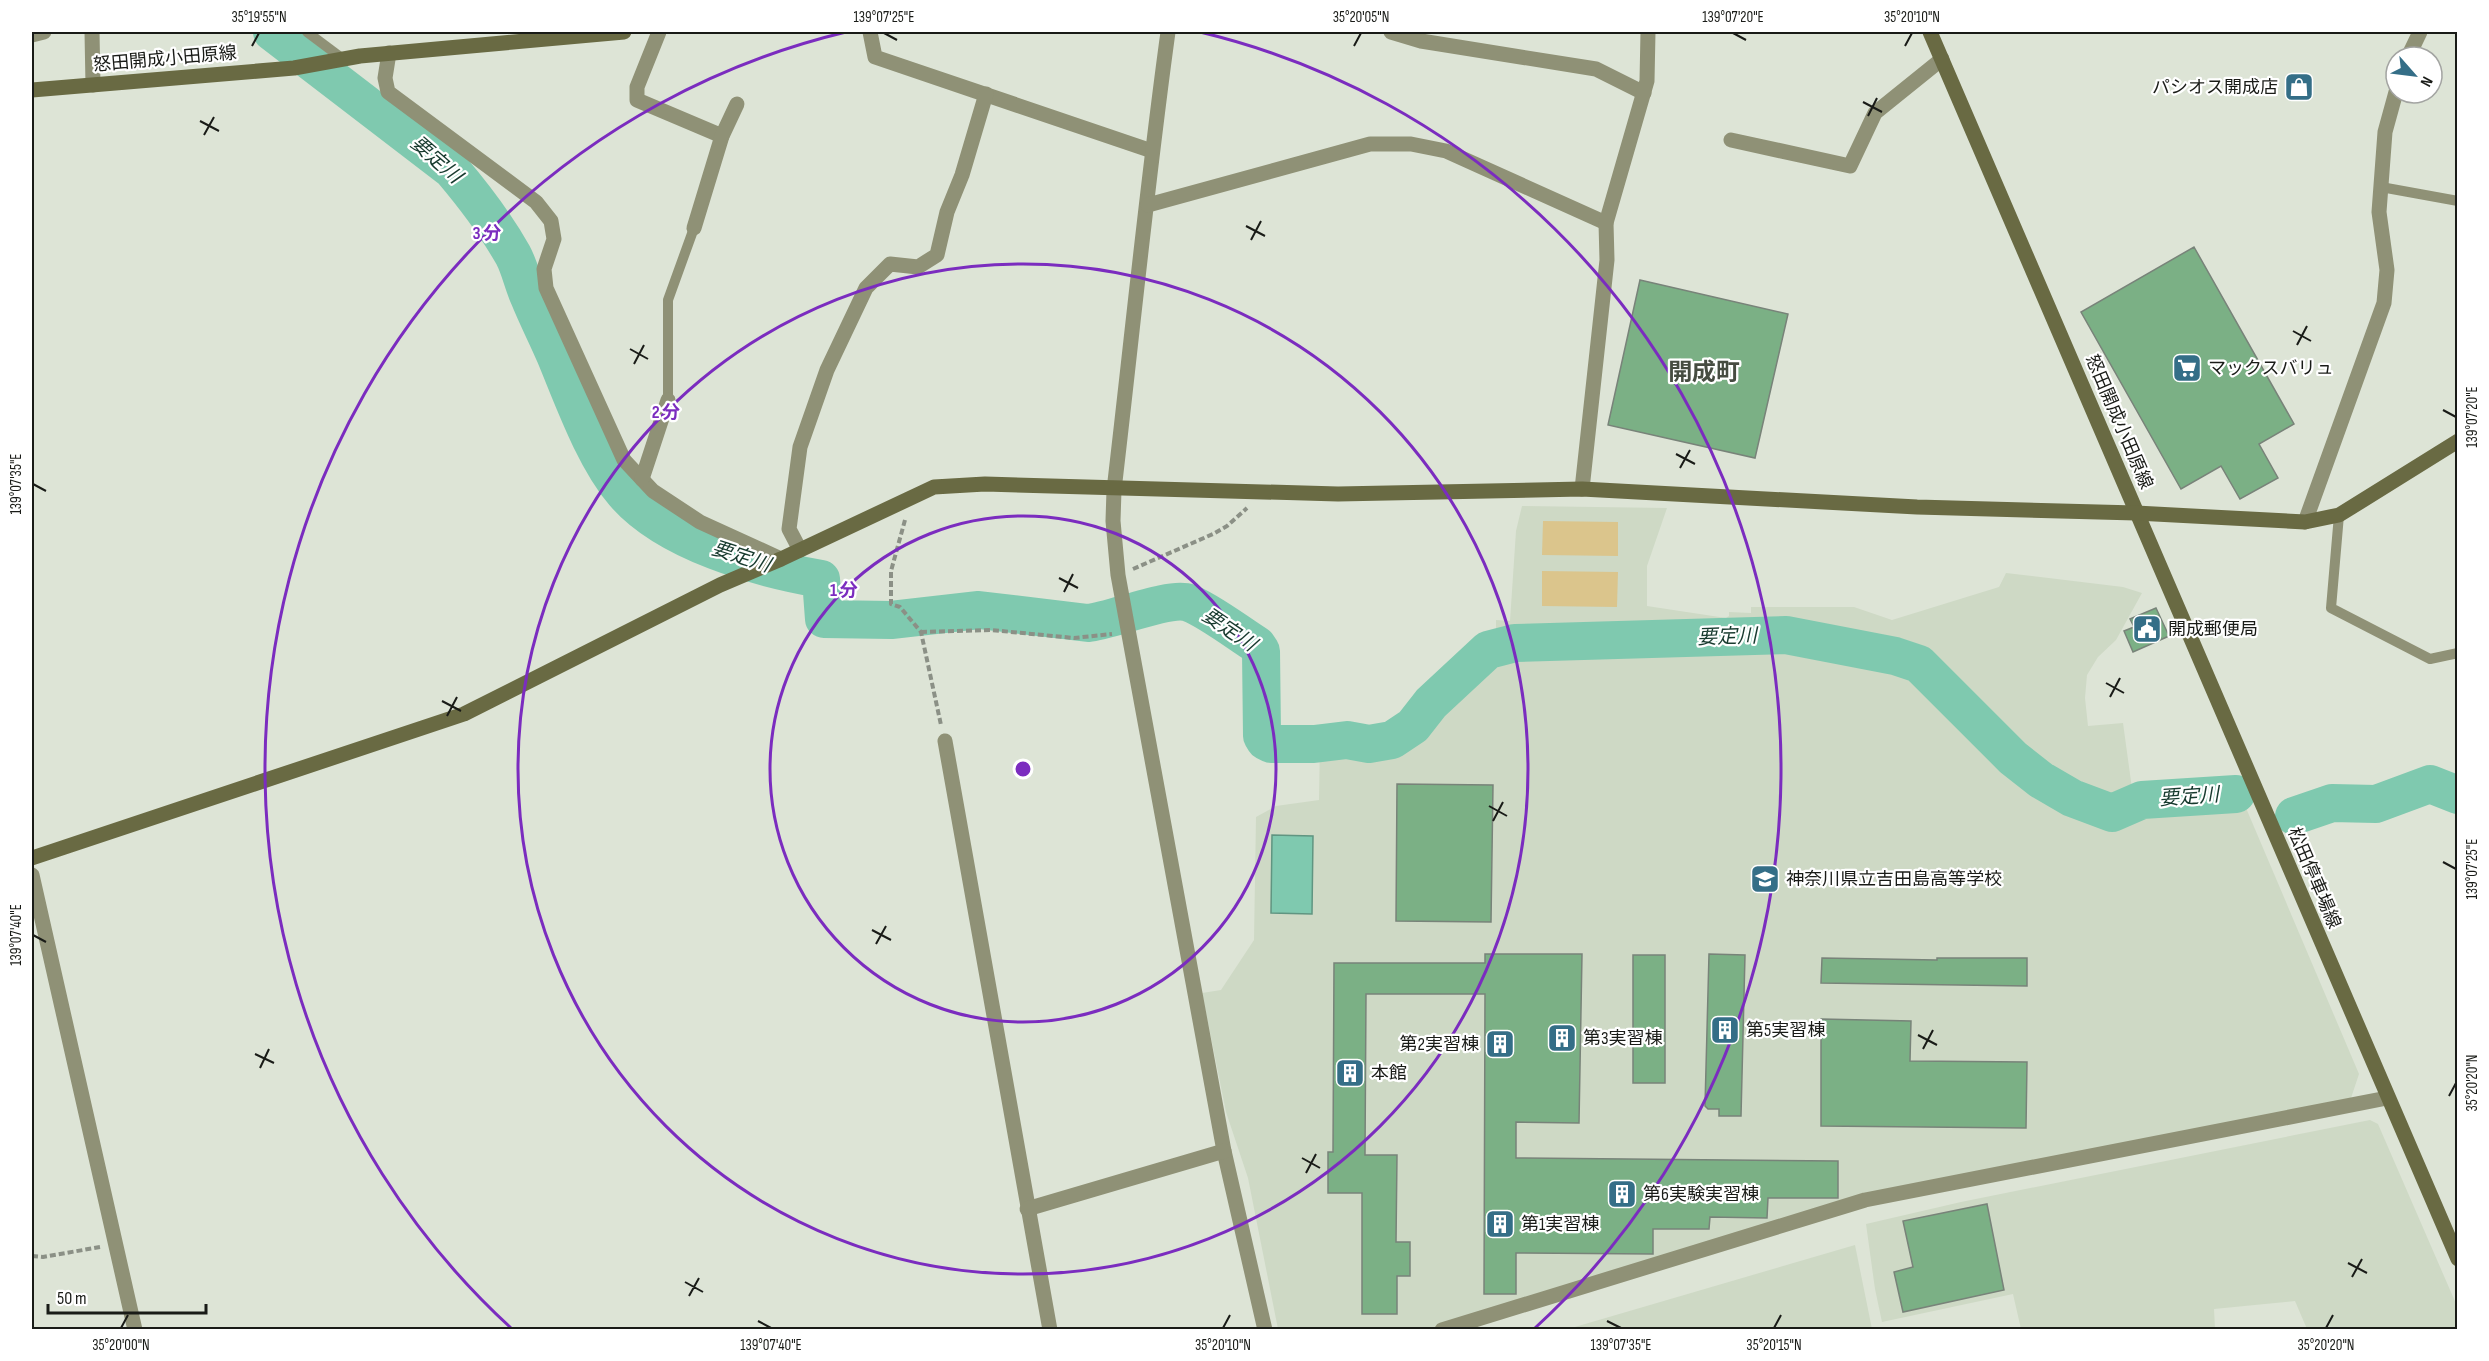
<svg xmlns="http://www.w3.org/2000/svg" width="2489" height="1361" viewBox="0 0 2489 1361" font-family="'Sofia Sans Condensed','Noto Sans JP',sans-serif">
<style>
.built{fill:#ced9c5}
.green{fill:#dbc58c}
.water{fill:#7fc9af;stroke:#609581;stroke-width:1.5}
.lines{fill:none;stroke-linecap:round;stroke-linejoin:round}
.river{stroke:#7fc9af;stroke-width:38}
.building{fill:#7bb085;stroke:#788379;stroke-width:1.5}
.path{stroke:#8b9086;stroke-width:4;stroke-dasharray:6 3;stroke-linecap:butt}
.lane{stroke:#8f9176;stroke-width:10}
.street{stroke:#8f9176;stroke-width:15}
.secondary{stroke:#696a43;stroke-width:15}
.ticks{fill:none;stroke:#191b17;stroke-width:2}
.ring{fill:none;stroke:#7b2cbf;stroke-width:3}
.labels{text-anchor:middle;dominant-baseline:central;stroke-width:4.5;stroke-linejoin:round;paint-order:stroke}
.street-label{font-size:18px;fill:#191b17;stroke:#fff}
.poi-label{font-size:18px;fill:#191b17;stroke:#fff;text-anchor:start}
.water-label{font-size:20px;font-style:italic;fill:#173a2e;stroke:#fff}
.district-label{font-size:24px;font-weight:bold;fill:#464c41;stroke:#fff}
.centre{fill:#7b2cbf;stroke:#fff;stroke-width:3}
.ring-label{font-size:18px;text-anchor:middle;font-weight:bold;fill:#7b2cbf;stroke:#fff;stroke-width:4.5;stroke-linejoin:round;paint-order:stroke}
.neatline{fill:none;stroke:#191b17;stroke-width:2}
.ticks-label{font-size:15px;text-anchor:middle;fill:#191b17}
</style>
<rect width="100%" height="100%" fill="#dde4d6"/>
<g class="built">
<path d="M 1522,506 L 1667,508 L 1647,566 L 1647,606 L 1726,618 L 1729,616 L 1729,612 L 1751,613 L 1751,607 L 1854,607 L 1892,620 L 1999,587 L 2006,573 L 2123,587 L 2142,593 L 2116,640 L 2098,657 L 2087,675 L 2085,698 L 2088,726 L 2123,723 L 2133,796 L 2115,801 L 2117,813 L 2123,818 L 2163,804 L 2211,801 L 2246,808 L 2359,1074 L 2351,1098 L 1824,1209 L 1436,1329 L 1278,1329 L 1248,1178 L 1226,1112 L 1202,993 L 1221,990 L 1254,940 L 1256,817 L 1276,806 L 1319,800 L 1320,741 L 1361,743 L 1380,738 L 1408,721 L 1496,637 L 1496,620 L 1510,621 L 1516,531 Z"/>
<path d="M 2370,1120 L 2378,1124 L 2457,1306 L 2457,1329 L 2307,1329 L 2295,1301 L 2214,1309 L 2215,1329 L 2021,1329 L 2013,1294 L 1882,1322 L 1875,1289 L 1866,1224 L 1961,1202 Z"/>
<path d="M 1855,1245 L 1872,1329 L 1568,1329 Z"/>
</g>
<g class="green">
<path d="M 1543,521 L 1618,522 L 1618,556 L 1542,555 Z"/>
<path d="M 1542,571 L 1618,572 L 1617,607 L 1542,606 Z"/>
</g>
<path class="water" d="M 1272,835 L 1313,836 L 1312,914 L 1271,913 Z"/>
<g class="lines">
<g class="river">
<path d="M 272,32 L 452,170 C 474,196 496,225 513,255 C 520,268 523,284 529,297 C 537,317 547,336 555,355 C 573,398 594,458 624,493 C 667,543 758,568 821,579 L 824,619 L 891,620 L 979,610 L 1088,623 C 1111,621 1170,596 1189,603 C 1208,610 1238,633 1257,645 L 1261,651 L 1262,736 L 1265,741 L 1271,744 L 1314,744 L 1347,740 L 1369,744 L 1392,740 L 1413,726 L 1431,703 L 1488,650 L 1515,643 L 1786,635 L 1895,656 L 1919,664 L 2013,758 L 2041,780 L 2072,798 L 2112,813 L 2142,800 L 2236,794"/>
<path d="M 2294,816 L 2332,803 L 2376,804 L 2430,784 L 2458,795"/>
</g>
</g>
<g class="building">
<path d="M 2194,247 L 2294,424 L 2259,444 L 2278,478 L 2240,499 L 2221,466 L 2181,489 L 2081,312 Z"/>
<path d="M 1640,280 L 1788,314 L 1755,458 L 1608,425 Z"/>
<path d="M 2156,608 L 2169,636 L 2133,652 L 2124,631 L 2134,627 L 2130,619 Z"/>
<path d="M 1397,784 L 1493,785 L 1491,922 L 1396,921 Z"/>
<path d="M 1485,954 L 1582,954 L 1579,1123 L 1516,1122 L 1516,1158 L 1838,1161 L 1838,1198 L 1768,1198 L 1767,1218 L 1710,1217 L 1709,1229 L 1653,1229 L 1653,1254 L 1516,1253 L 1516,1294 L 1484,1294 L 1485,994 L 1366,994 L 1365,1155 L 1397,1155 L 1396,1242 L 1410,1242 L 1410,1276 L 1397,1276 L 1397,1314 L 1362,1314 L 1362,1193 L 1328,1193 L 1328,1152 L 1333,1152 L 1334,963 L 1485,963 Z"/>
<path d="M 1709,954 L 1745,955 L 1741,1116 L 1719,1116 L 1719,1109 L 1708,1109 L 1705,1106 Z"/>
<rect x="1633" y="955" width="32" height="128"/>
<path d="M 1822,958 L 1937,960 L 1937,958 L 2027,958 L 2027,986 L 1821,983 Z"/>
<path d="M 1821,1019 L 1911,1021 L 1910,1061 L 2027,1062 L 2026,1128 L 1821,1126 Z"/>
<path d="M 1987,1204 L 2004,1290 L 1903,1312 L 1894,1272 L 1913,1267 L 1903,1221 Z"/>
</g>
<g class="lines">
<g class="path">
<path d="M 905,520 L 891,571 L 891,604 L 900,607 L 921,632 L 941,725"/>
<path d="M 1133,569 L 1213,534 L 1227,526 L 1247,508"/>
<path d="M 921,632 L 991,630 L 1074,638 L 1112,634"/>
<path d="M 32,1256 L 43,1257 L 100,1247"/>
</g>
<g class="lane">
<path d="M 307,32 L 343,59"/>
<path d="M 2381,187 L 2458,201"/>
<path d="M 668,400 L 668,300 L 694,228"/>
<path d="M 2339,515 L 2331,608 L 2430,659 L 2458,653"/>
</g>
<g class="street">
<path d="M 92,32 L 93,85"/>
<path d="M 659,32 L 637,87 L 637,100 L 722,136"/>
<path d="M 870,32 L 875,57 L 1152,151"/>
<path d="M 1168,32 C 1147,184 1132,337 1114,490 L 1113,521 L 1118,575 L 1224,1151 L 1265,1330"/>
<path d="M 1391,32 L 1421,41 L 1596,69 L 1644,93"/>
<path d="M 32,35 L 44,32"/>
<path d="M 389,53 L 385,78 L 388,92 L 536,202 L 551,221 L 554,239 L 544,269 L 546,288 L 624,460 L 653,491 L 700,522 L 781,559"/>
<path d="M 2408,57 L 2420,32"/>
<path d="M 1731,140 L 1850,166 L 1875,113 L 1942,59"/>
<path d="M 1148,205 L 1370,144 L 1411,144 L 1446,151 L 1606,223"/>
<path d="M 694,228 L 722,136 L 737,104"/>
<path d="M 642,479 L 668,400"/>
<path d="M 1582,489 L 1607,260 L 1606,223 L 1647,81 L 1648,32"/>
<path d="M 2305,522 L 2384,303 L 2387,270 L 2379,212 L 2385,132 L 2396,92"/>
<path d="M 800,550 L 789,529 L 800,447 L 827,370 L 866,288 L 890,264 L 918,267 L 937,255 L 947,212 L 962,175 L 986,94"/>
<path d="M 945,741 L 1050,1330"/>
<path d="M 32,875 L 135,1330"/>
<path d="M 1027,1209 L 1224,1151"/>
<path d="M 1442,1330 L 1865,1200 L 2387,1098"/>
</g>
<g class="secondary">
<path d="M 1930,32 L 2458,1259"/>
<path d="M 32,90 L 294,68 L 360,56 L 624,32"/>
<path d="M 32,858 L 464,714 L 720,585 L 781,559 L 934,487 L 985,484 L 1338,494 L 1582,489 L 1917,507 L 2136,513 L 2305,522 L 2339,515 L 2458,441"/>
</g>
</g>
<path class="ticks" d="M 884,33 L 897,40M 1733,33 L 1746,40M 252,46 L 259,33M 1354,46 L 1361,33M 1905,46 L 1912,33M 1863,102 L 1882,112M 1868,116 L 1877,98M 200,121 L 219,131M 204,135 L 214,117M 1246,226 L 1265,236M 1251,240 L 1261,221M 2293,331 L 2311,341M 2297,345 L 2307,326M 630,349 L 648,359M 634,364 L 644,345M 2443,410 L 2456,417M 1676,454 L 1695,464M 1680,468 L 1690,450M 33,484 L 46,491M 1059,578 L 1078,588M 1064,592 L 1073,574M 2106,683 L 2124,693M 2110,697 L 2120,678M 442,701 L 461,711M 447,716 L 457,697M 1489,806 L 1507,816M 1493,821 L 1503,802M 2443,862 L 2456,869M 872,930 L 891,940M 33,935 L 46,942M 876,944 L 886,926M 1918,1035 L 1937,1045M 1923,1049 L 1933,1030M 255,1054 L 274,1063M 260,1068 L 269,1049M 2449,1096 L 2456,1083M 1302,1158 L 1320,1168M 1306,1173 L 1316,1154M 2348,1263 L 2367,1273M 2352,1277 L 2362,1259M 685,1282 L 703,1292M 689,1296 L 699,1278M 758,1321 L 771,1328M 1607,1321 L 1621,1328M 121,1328 L 128,1315M 1223,1328 L 1230,1315M 1774,1328 L 1781,1315M 2326,1328 L 2333,1315"/>
<g class="ring">
<circle cx="1023" cy="769" r="253"/>
<circle cx="1023" cy="769" r="505"/>
<path d="M511 1328A758 758 0 0 1 846 32M1200 32A758 758 0 0 1 1535 1328"/>
</g>
<defs>
<g id="shop-square" transform="scale(1.5)"><rect x="-9" y="-9" width="18" height="18" rx="4" fill="#346e87" stroke="#fff"/><path d="M-5-2.5h2.3a2.7 3.5 0 0 1 5.4 0H5L5.5 6h-11ZM-1.5-2.5h3a1.5 2.3 0 0 0-3 0Z" fill="#fff"/></g>
<g id="supermarket-square" transform="scale(1.5)"><rect x="-9" y="-9" width="18" height="18" rx="4" fill="#346e87" stroke="#fff"/><path d="M-6-5.5h2.5l.6 2H6L4.5 2H-2.5L-4.4-4H-6ZM-1.5 3.2a1.3 1.3 0 1 0 .1 0ZM3 3.2a1.3 1.3 0 1 0 .1 0Z" fill="#fff"/></g>
<g id="civic-square" transform="scale(1.5)"><rect x="-9" y="-9" width="18" height="18" rx="4" fill="#346e87" stroke="#fff"/><path d="M-.6-6.5H3V-4.5H.6V-3L4-1V1h2V6H-6V1h2V-1L-.6-3ZM-1.2 2.5V6h2.4V2.5Z" fill="#fff"/></g>
<g id="school-square" transform="scale(1.5)"><rect x="-9" y="-9" width="18" height="18" rx="4" fill="#346e87" stroke="#fff"/><path d="M0-5L7-2L0 1L-7-2ZM-4 1L0 2.5L4 1V4Q0 6-4 4Z" fill="#fff"/></g>
<g id="building-square" transform="scale(1.5)"><rect x="-9" y="-9" width="18" height="18" rx="4" fill="#346e87" stroke="#fff"/><path d="M-4-6H4V6H1V3H-1V6H-4ZM-2.5-4.3h1.7v1.8h-1.7ZM.8-4.3h1.7v1.8H.8ZM-2.5-1h1.7V.8h-1.7ZM.8-1h1.7V.8H.8Z" fill="#fff"/></g>
</defs>
<g fill-rule="evenodd">
<use href="#shop-square" x="2299" y="87"/>
<use href="#supermarket-square" x="2187" y="368"/>
<use href="#civic-square" x="2147" y="629"/>
<use href="#school-square" x="1765" y="879"/>
<use href="#building-square" x="1725" y="1030"/>
<use href="#building-square" x="1562" y="1038"/>
<use href="#building-square" x="1500" y="1044"/>
<use href="#building-square" x="1350" y="1073"/>
<use href="#building-square" x="1622" y="1194"/>
<use href="#building-square" x="1500" y="1224"/>
</g>
<g class="labels">
<g class="street-label">
<text transform="translate(165 59) rotate(-5)">怒田開成小田原線</text>
<text transform="translate(2119 422) rotate(67)">怒田開成小田原線</text>
<text transform="translate(2314 878) rotate(67)">松田停車場線</text>
</g>
<g class="poi-label">
<text x="2278" y="87" text-anchor="end">パシオス開成店</text>
<text x="2208" y="368">マックスバリュ</text>
<text x="2168" y="629">開成郵便局</text>
<text x="1786" y="879">神奈川県立吉田島高等学校</text>
<text x="1746" y="1030">第5実習棟</text>
<text x="1583" y="1038">第3実習棟</text>
<text x="1479" y="1044" text-anchor="end">第2実習棟</text>
<text x="1371" y="1073">本館</text>
<text x="1643" y="1194">第6実験実習棟</text>
<text x="1521" y="1224">第1実習棟</text>
</g>
<g class="water-label">
<text transform="translate(436 160) rotate(41)">要定川</text>
<text transform="translate(741 557) rotate(18)">要定川</text>
<text transform="translate(1229 630) rotate(34)">要定川</text>
<text transform="translate(1727 637) rotate(-2)">要定川</text>
<text transform="translate(2189 797) rotate(-4)">要定川</text>
</g>
<g class="district-label">
<text x="1704" y="372">開成町</text>
</g>
</g>
<circle cx="1023" cy="769" r="9" class="centre"/>
<g class="ring-label">
<text x="487" y="239">3 分</text>
<text x="666" y="418">2 分</text>
<text x="844" y="596">1 分</text>
</g>
<rect width="2489" height="1361" fill="none" stroke="#ffffff" stroke-width="66"/>
<g transform="translate(2414 75) rotate(118)"><circle r="28" fill="#ffffff" stroke="#a3a4a2" stroke-width="1.5"/>
<path d="M0-4.5L10 22L0 15L-10 22Z" fill="#346e87"/>
<text y="-9" font-size="16" font-weight="bold" text-anchor="middle" fill="#191b17">N</text>
</g>
<path d="M48 1304v9h158v-9" fill="none" stroke="#191b17" stroke-width="3"/>
<text x="57" y="1304" font-size="18" fill="#191b17" stroke="#ffffff" stroke-width="4.5" paint-order="stroke">50 m</text>
<rect x="33" y="33" width="2423" height="1295" class="neatline"/>
<g class="ticks-label">
<text x="259" y="22">35°19'55"N</text>
<text x="884" y="22">139°07'25"E</text>
<text x="1361" y="22">35°20'05"N</text>
<text x="1733" y="22">139°07'20"E</text>
<text x="1912" y="22">35°20'10"N</text>
<text transform="translate(2472 417) rotate(-90)" y="5">139°07'20"E</text>
<text transform="translate(16 484) rotate(-90)" y="5">139°07'35"E</text>
<text transform="translate(2472 869) rotate(-90)" y="5">139°07'25"E</text>
<text transform="translate(16 935) rotate(-90)" y="5">139°07'40"E</text>
<text transform="translate(2472 1083) rotate(-90)" y="5">35°20'20"N</text>
<text x="121" y="1350">35°20'00"N</text>
<text x="771" y="1350">139°07'40"E</text>
<text x="1223" y="1350">35°20'10"N</text>
<text x="1621" y="1350">139°07'35"E</text>
<text x="1774" y="1350">35°20'15"N</text>
<text x="2326" y="1350">35°20'20"N</text>
</g>
</svg>
